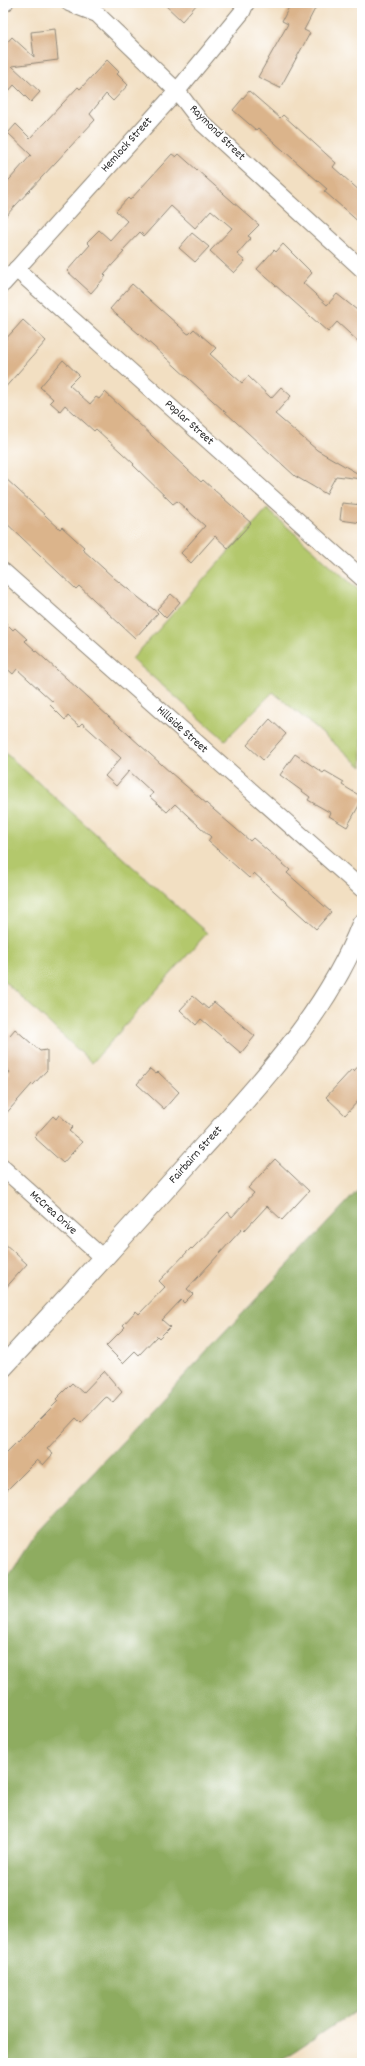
<svg xmlns="http://www.w3.org/2000/svg" width="365" height="2066" viewBox="0 0 365 2066" font-family="Dekko,sans-serif">
<style>
.green{fill:#b3c86c;stroke:#6f7a4c}
.forest{fill:#8eac60;stroke:#5c6c46}
.building{fill:#dbb48b}
.lines{fill:none;stroke-linecap:round;stroke-linejoin:round}
.minor-casing{stroke:#8e8576;stroke-width:18}
.major-casing{stroke:#8e8576;stroke-width:22}
.minor{stroke:#fff;stroke-width:16}
.major{stroke:#fff;stroke-width:20}
.labels{text-anchor:middle;dominant-baseline:central;stroke-width:3;stroke-linejoin:round;paint-order:stroke}
.street-label{font-size:12px;fill:#2b2b2b;stroke:#fff}
</style>
<rect width="100%" height="100%" fill="#fff"/>
<filter id="ink" filterUnits="userSpaceOnUse"><feTurbulence type="fractalNoise" baseFrequency=".025" numOctaves="2"/><feDisplacementMap in="SourceGraphic" scale="8" xChannelSelector="R" yChannelSelector="G"/><feConvolveMatrix kernelMatrix="1 2 1 2 8 2 1 2 1" color-interpolation-filters="sRGB"/></filter>
<filter id="wash" filterUnits="userSpaceOnUse"><feTurbulence type="fractalNoise" baseFrequency=".012" numOctaves="4" result="noise"/><feDisplacementMap in="SourceGraphic" scale="16" xChannelSelector="R" yChannelSelector="G"/><feGaussianBlur stdDeviation="0.9" result="paint"/><feColorMatrix in="noise" values="0 0 0 0 0 0 0 0 0 0 0 0 0 0 0 0 0 1.4 0 .05"/><feComposite in="paint" operator="in"/></filter>
<g filter="url(#wash)">
<rect width="100%" height="100%" fill="#f2dfc2"/>
<g class="green">
<path d="M 267,509 L 362,593 L 362,767 L 273,692 L 225,740 L 132,659 Z"/>
<path d="M 3,751 L 207,933 L 92,1063 L 3,980 Z"/>
</g>
<path class="forest" d="M 362,1186 L 362,2007 L 276,2063 L 3,2063 L 3,1585 L 37,1533 Z"/>
<g id="blocks">
<g class="building">
<path d="M 163,3 L 198,3 L 182,21 Z"/>
<path d="M 291,3 L 318,3 L 304,30 L 310,33 L 280,88 L 258,77 L 288,24 L 282,21 Z"/>
<path d="M 55,29 L 58,60 L 12,66 L 40,92 L 31,102 L 14,85 L 3,98 L 3,47 L 12,37 L 34,57 L 31,32 Z"/>
<path d="M 107,60 L 119,72 L 117,74 L 128,85 L 113,101 L 106,94 L 90,114 L 95,120 L 3,219 L 3,187 L 31,155 L 8,133 L 16,124 L 30,138 L 78,87 L 80,89 Z"/>
<path d="M 249,91 L 280,118 L 283,115 L 336,163 L 333,167 L 362,193 L 362,225 L 324,191 L 327,189 L 258,128 L 256,130 L 233,110 Z"/>
<path d="M 172,154 L 176,157 L 179,154 L 259,225 L 248,236 L 251,238 L 237,254 L 245,261 L 234,273 L 210,251 L 232,228 L 211,210 L 195,228 L 171,206 L 144,236 L 140,232 L 122,251 L 124,252 L 104,274 L 106,276 L 91,293 L 67,271 L 90,245 L 87,242 L 99,230 L 110,240 L 127,221 L 116,211 L 128,198 L 130,200 Z"/>
<path d="M 192,233 L 209,247 L 195,262 L 179,248 Z"/>
<path d="M 283,244 L 312,273 L 303,283 L 327,305 L 337,294 L 362,314 L 362,345 L 337,322 L 328,332 L 257,269 L 274,250 L 276,252 Z"/>
<path d="M 132,284 L 187,333 L 189,334 L 194,329 L 216,348 L 210,354 L 242,383 L 248,376 L 271,398 L 281,387 L 291,396 L 275,414 L 317,450 L 362,476 L 362,479 L 336,476 L 326,494 L 295,476 L 153,346 L 110,309 Z"/>
<path d="M 23,320 L 46,341 L 3,390 L 3,342 Z"/>
<path d="M 63,360 L 79,375 L 69,385 L 90,404 L 96,397 L 99,399 L 105,392 L 201,482 L 203,480 L 251,523 L 228,548 L 215,536 L 191,563 L 181,553 L 205,526 L 177,501 L 173,504 L 133,465 L 134,464 L 96,429 L 94,431 L 65,405 L 60,411 L 50,402 L 53,399 L 40,387 Z"/>
<path d="M 3,476 L 60,529 L 62,527 L 74,538 L 84,547 L 82,549 L 114,578 L 158,613 L 135,638 L 79,586 L 76,589 L 3,520 Z"/>
<path d="M 342,503 L 362,505 L 362,523 L 340,520 Z"/>
<path d="M 171,594 L 180,602 L 166,618 L 157,609 Z"/>
<path d="M 3,620 L 13,630 L 15,628 L 27,639 L 25,641 L 171,773 L 250,841 L 253,838 L 290,870 L 287,873 L 331,912 L 316,929 L 254,873 L 249,878 L 208,841 L 211,837 L 175,804 L 167,812 L 150,797 L 153,793 L 129,771 L 116,786 L 105,776 L 121,758 L 82,723 L 79,726 L 68,716 L 65,720 L 50,705 L 53,702 L 17,669 L 13,674 L 3,665 Z"/>
<path d="M 270,719 L 286,734 L 263,760 L 247,745 Z"/>
<path d="M 295,754 L 323,773 L 325,771 L 344,782 L 342,785 L 362,797 L 362,800 L 347,827 L 329,816 L 331,813 L 308,800 L 310,797 L 280,775 Z"/>
<path d="M 193,996 L 208,1009 L 214,1002 L 255,1036 L 241,1053 L 201,1019 L 196,1025 L 180,1010 Z"/>
<path d="M 3,1028 L 10,1035 L 15,1029 L 40,1051 L 47,1050 L 47,1070 L 33,1085 L 32,1084 L 3,1117 L 3,1081 L 10,1072 L 3,1066 Z"/>
<path d="M 362,1062 L 362,1097 L 345,1115 L 326,1097 L 352,1069 L 354,1071 Z"/>
<path d="M 150,1069 L 156,1074 L 158,1072 L 179,1092 L 164,1109 L 137,1084 Z"/>
<path d="M 59,1115 L 73,1127 L 69,1131 L 82,1142 L 63,1163 L 34,1137 L 53,1116 L 56,1119 Z"/>
<path d="M 275,1159 L 309,1191 L 282,1220 L 267,1206 L 244,1231 L 242,1229 L 187,1289 L 193,1294 L 184,1303 L 181,1300 L 162,1320 L 170,1327 L 159,1338 L 157,1336 L 139,1355 L 135,1351 L 123,1363 L 106,1346 L 125,1327 L 123,1325 L 136,1311 L 139,1314 L 165,1287 L 159,1281 L 191,1248 L 192,1249 L 228,1212 L 232,1217 L 254,1193 L 248,1188 Z"/>
<path d="M 3,1242 L 27,1264 L 3,1291 Z"/>
<path d="M 104,1371 L 122,1392 L 113,1402 L 107,1397 L 105,1398 L 81,1423 L 76,1418 L 47,1449 L 53,1454 L 43,1465 L 37,1460 L 3,1494 L 3,1456 L 58,1401 L 56,1399 L 72,1383 L 83,1393 Z"/>
</g>
</g>
</g>
<g filter="url(#ink)">
<use href="#blocks" fill-opacity="0" stroke="#8e8576" stroke-width="1"/>
<g class="lines">
<g class="minor-casing">
<g id="minor">
<path d="M 69,3 L 97,14 L 177,91 L 200,121 L 362,269"/>
<path d="M 3,4 L 5,3"/>
<path d="M 16,269 L 362,578"/>
<path d="M 3,284 L 177,91 L 242,12 L 246,3"/>
<path d="M 3,571 L 362,889"/>
<path d="M 3,1168 L 104,1259"/>
</g>
</g>
<g class="major-casing">
<path id="major" d="M 3,1367 C 68,1297 132,1227 195,1156 C 258,1086 327,1014 362,924"/>
</g>
<use href="#minor" class="minor"/>
<use href="#major" class="major"/>
</g>
</g>
<g class="labels">
<g class="street-label">
<text transform="translate(217 133) rotate(45)">Raymond Street</text>
<text transform="translate(127 145) rotate(-48)">Hemlock Street</text>
<text transform="translate(189 423) rotate(42)">Poplar Street</text>
<text transform="translate(182 730) rotate(42)">Hillside Street</text>
<text transform="translate(196 1155) rotate(-48)">Fairbairn Street</text>
<text transform="translate(53 1213) rotate(42)">McCrea Drive</text>
</g>
</g>
<rect width="365" height="2066" fill="none" stroke="#fff" stroke-width="16"/>
</svg>
